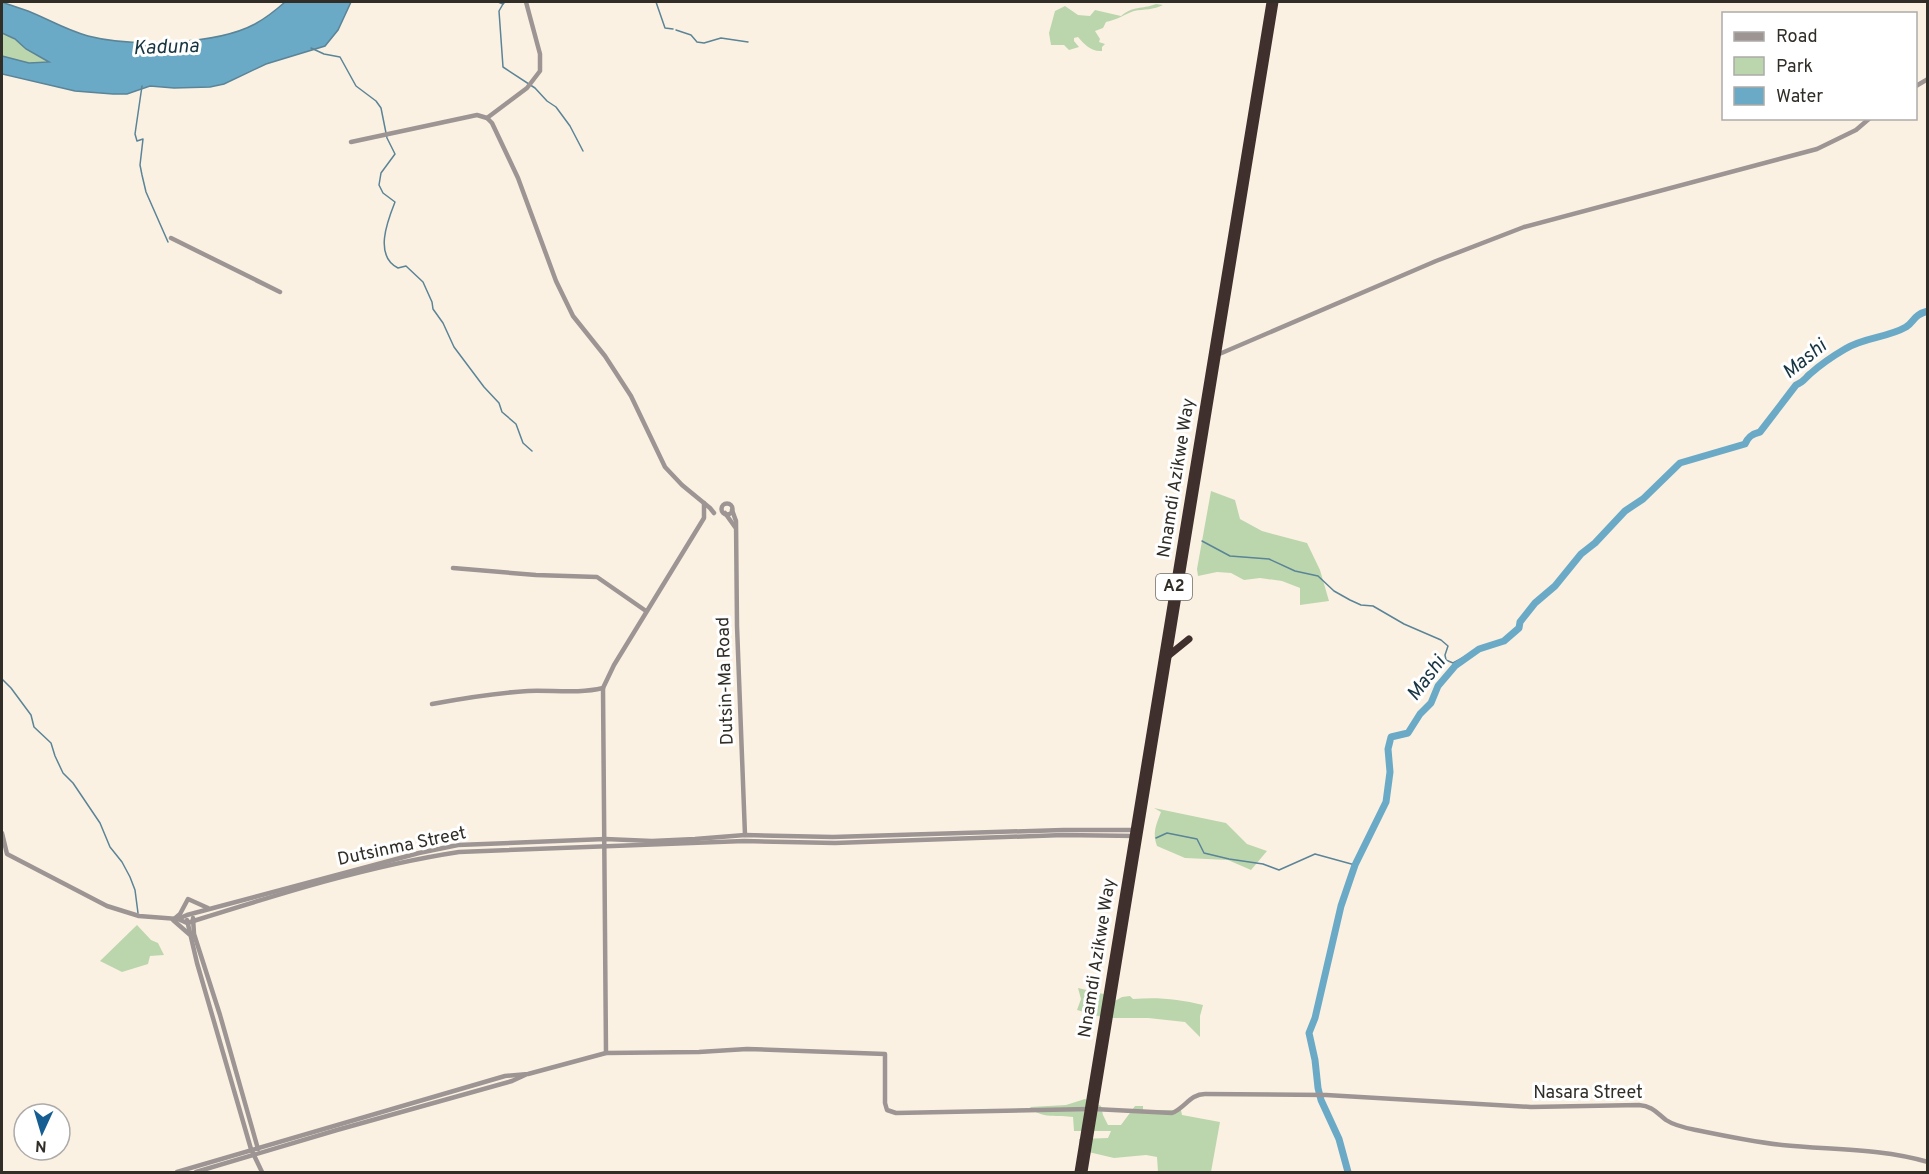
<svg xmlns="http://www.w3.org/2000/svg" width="1929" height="1174" viewBox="0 0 1929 1174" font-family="Overpass,sans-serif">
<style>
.green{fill:#bbd6ad}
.water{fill:#6baac7;stroke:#5a8497;stroke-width:1.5}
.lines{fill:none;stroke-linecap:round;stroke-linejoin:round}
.stream{stroke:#5a8497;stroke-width:1.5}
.river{stroke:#6baac7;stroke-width:7}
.minor{stroke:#9d9593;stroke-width:4.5}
.highway{stroke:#3f302d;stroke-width:7}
.labels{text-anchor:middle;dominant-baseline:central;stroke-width:6;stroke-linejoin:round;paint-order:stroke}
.shield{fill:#fff;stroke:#6f6c68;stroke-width:1.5}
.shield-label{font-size:16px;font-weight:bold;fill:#312d27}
.street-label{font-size:18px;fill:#312d27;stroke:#fff}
.water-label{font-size:20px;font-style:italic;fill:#163441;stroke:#fff}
</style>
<rect width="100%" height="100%" fill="#fbf1e3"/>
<g class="green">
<path d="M 1156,4 L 1163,5 C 1154,10 1144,9 1134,11 C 1125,14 1117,20 1106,22 L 1103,28 L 1095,31 L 1100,39 L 1099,42 L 1105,44 L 1102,47 L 1102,51 C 1091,52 1084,44 1078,37 L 1074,38 L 1074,41 L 1079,47 L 1069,50 L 1064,45 L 1051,45 L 1049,33 L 1055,11 L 1065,6 L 1078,15 L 1090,16 L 1095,10 L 1121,16 C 1135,5 1140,10 1156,4 Z"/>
<path d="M 2,33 C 18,40 33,51 49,60 L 48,63 L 29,63 L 2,56 Z"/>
<path d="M 1211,491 L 1235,500 L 1240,519 L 1262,531 L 1307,543 L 1320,570 L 1329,601 L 1300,605 L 1300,588 L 1282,581 L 1260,578 L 1244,580 L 1231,573 L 1217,572 L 1198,576 L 1197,569 Z"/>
<path d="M 1154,808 L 1226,823 L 1247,844 L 1267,851 L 1251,870 L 1228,860 L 1185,858 L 1157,846 C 1152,833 1156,825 1161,812 Z"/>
<path d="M 137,925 L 151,940 L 158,943 L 164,955 L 150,956 L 148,964 L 122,972 L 100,961 Z"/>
<path d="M 1078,988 L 1112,996 L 1113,1002 L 1122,997 L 1130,996 L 1133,999 C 1158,997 1179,999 1203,1005 L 1200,1016 L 1200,1037 L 1185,1022 L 1148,1018 L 1105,1018 L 1077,1010 L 1081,999 Z"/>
<path d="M 1085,1099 L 1101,1106 L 1103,1115 L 1108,1125 L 1121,1125 L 1135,1106 L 1143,1106 L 1143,1110 L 1181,1110 L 1182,1115 L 1220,1122 L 1211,1172 L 1158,1172 L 1157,1157 L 1146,1155 L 1114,1158 L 1080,1150 L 1079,1139 L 1108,1138 L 1111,1131 L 1074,1131 L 1073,1117 C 1060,1115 1039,1119 1030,1107 L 1066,1105 Z"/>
</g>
<path class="water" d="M 2,2 C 10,5 19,8 28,11 C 48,19 66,30 88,36 C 131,47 216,45 255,24 C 266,18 276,10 285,2 L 351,2 L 338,30 L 325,46 L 266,64 L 224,84 L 210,87 L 174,88 L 150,86 L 127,94 L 113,94 L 75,91 L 2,74 L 2,56 L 29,63 L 49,62 L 26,49 L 15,39 L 2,33 Z"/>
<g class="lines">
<g class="stream">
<path d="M 498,2 L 503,4 L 505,2"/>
<path d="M 656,2 L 665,28 L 673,29"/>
<path d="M 503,4 L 499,11 L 503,67 L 535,88 L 547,101 L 556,107 L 570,126 L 583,151"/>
<path d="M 676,30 L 691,35 L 697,42 L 704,43 L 721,38 L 748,42"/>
<path d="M 311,48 L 324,54 L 340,57 L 356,86 L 376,101 L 381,108 L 387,138 L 395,154 L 381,173 L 379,185 L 383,193 L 395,202 C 387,222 374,256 398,268 L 406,266 L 423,282 L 432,302 L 433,309 L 443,323 L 454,347 L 484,387 L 499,403 L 502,412 L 516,424 L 523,443 L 532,451"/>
<path d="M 142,86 L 135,134 L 137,141 L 143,139 L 140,165 L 142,175 L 146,192 L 168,242"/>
<path d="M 1202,541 L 1230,556 L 1269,559 L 1295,571 L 1318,576 L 1334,591 L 1350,600 L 1361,605 L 1373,606 L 1404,624 L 1441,640 L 1448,646 L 1445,655 L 1446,660 L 1453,663 L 1479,649"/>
<path d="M 2,679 L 11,688 L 31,715 L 34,727 L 51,743 L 55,756 L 63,773 L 73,783 L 100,823 L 110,847 L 122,862 L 130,877 L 135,890 L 138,913"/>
<path d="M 1156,838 L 1167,833 L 1197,839 L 1204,853 L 1229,859 L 1263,864 L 1279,870 L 1315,854 L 1355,865"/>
</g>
<path class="river" d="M 1348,1172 L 1339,1139 L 1321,1100 L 1318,1088 L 1315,1060 L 1309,1033 L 1315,1018 L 1341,906 L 1355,865 L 1386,802 L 1390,772 L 1388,749 L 1391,737 L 1408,733 L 1420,714 L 1431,703 L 1438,686 L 1455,666 L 1479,649 L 1504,641 L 1519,628 L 1520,622 L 1535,603 L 1555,586 L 1581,554 L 1595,543 L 1625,511 L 1643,499 L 1680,463 L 1745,444 C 1748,437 1752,434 1760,432 L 1796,385 C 1804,382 1805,378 1810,374 C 1820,365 1833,356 1845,349 C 1864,337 1887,338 1906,327 C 1915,321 1913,315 1928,311"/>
<g class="minor">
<path d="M 1916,86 L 1928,79"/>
<path d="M 487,118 L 527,88 L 540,71 L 540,54 L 526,2"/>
<path d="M 351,142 L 477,115 L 487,118 L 492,123 L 518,178 L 556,281 L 573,316 L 605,356 L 631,396 L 665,467 L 682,485 L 710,508 L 714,513"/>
<path d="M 171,238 L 280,292"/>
<path d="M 1217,355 L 1436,261 L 1524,227 L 1817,149 L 1856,130 L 1870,118"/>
<circle cx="727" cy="509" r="5.5"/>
<path d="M 732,510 L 736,521 L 737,626 L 745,835"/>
<path d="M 725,513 L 735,527"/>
<path d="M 453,568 L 536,575 L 597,577 L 646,611"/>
<path d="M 603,688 L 606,1053"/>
<path d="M 432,704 C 464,698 495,693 528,691 C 553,690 578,694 603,688 L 614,665 L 704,518 L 704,503"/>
<path d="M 2,833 L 7,854 L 107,906 L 139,916 L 178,919 L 187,923 C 276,895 367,866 459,852 L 744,841 L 835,843 L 1063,835 L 1136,836"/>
<path d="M 193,918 L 194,934 L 220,1015 L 258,1149"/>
<path d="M 178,919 L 187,915 L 419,853 L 458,845 L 605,839 L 652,841 L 695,839 L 745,835 L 833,837 L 1063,830 L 1134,830"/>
<path d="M 187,920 L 197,963 L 251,1149 L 262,1172"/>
<path d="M 189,934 L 173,920 L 180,914 L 188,899 L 208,908"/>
<path d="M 1094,1109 L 1172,1113 C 1185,1108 1190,1094 1205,1094 L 1326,1095 L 1531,1107 L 1639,1105 C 1652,1106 1656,1112 1666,1120 C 1675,1126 1686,1128 1696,1130 C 1725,1136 1754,1142 1782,1145 C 1831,1150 1880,1148 1928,1162"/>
<path d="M 177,1172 L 505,1076 L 528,1074 L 606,1053 L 699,1052 L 747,1049 L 885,1054 L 885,1103 L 887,1110 L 896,1113 L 1089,1109"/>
<path d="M 196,1172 L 337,1130 L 512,1081 L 525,1075"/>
</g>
<g class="highway">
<path d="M 1168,656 L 1189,639"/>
<path d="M 1078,1172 L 1270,2"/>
<path d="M 1084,1172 L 1275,2"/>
</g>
</g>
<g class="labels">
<rect class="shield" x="1156" y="574" width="36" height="26" rx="4.5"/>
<g class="shield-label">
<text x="1174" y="587">A2</text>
</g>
<g class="street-label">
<text transform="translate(1177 478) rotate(-81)">Nnamdi Azikwe Way</text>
<text transform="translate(726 681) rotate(-92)">Dutsin-Ma Road</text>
<text transform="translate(402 847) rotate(-12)">Dutsinma Street</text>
<text transform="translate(1098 958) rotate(-81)">Nnamdi Azikwe Way</text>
<text x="1588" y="1093">Nasara Street</text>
</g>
<g class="water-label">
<text transform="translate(166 48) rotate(-2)">Kaduna</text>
<text transform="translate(1805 360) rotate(-39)">Mashi</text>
<text transform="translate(1427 679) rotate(-53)">Mashi</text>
</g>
</g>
<rect width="1929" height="1174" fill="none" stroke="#312d27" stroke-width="6"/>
<rect x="1722" y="12" width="195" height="108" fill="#ffffff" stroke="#adaba9" stroke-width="1.5"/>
<rect x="1734" y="32" width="30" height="9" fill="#9d9593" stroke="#adaba9" stroke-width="1.5"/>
<text x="1776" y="42" font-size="18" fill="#312d27">Road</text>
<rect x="1734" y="57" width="30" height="18" fill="#bbd6ad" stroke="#adaba9" stroke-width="1.5"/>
<text x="1776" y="72" font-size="18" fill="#312d27">Park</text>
<rect x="1734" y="87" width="30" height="18" fill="#6baac7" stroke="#adaba9" stroke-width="1.5"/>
<text x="1776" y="102" font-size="18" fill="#312d27">Water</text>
<g transform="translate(42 1132) rotate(184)"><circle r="28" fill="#ffffff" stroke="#adaba9" stroke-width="1.5"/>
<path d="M0-4.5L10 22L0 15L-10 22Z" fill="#165e92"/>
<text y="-9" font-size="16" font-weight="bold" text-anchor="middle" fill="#312d27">N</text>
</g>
</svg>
